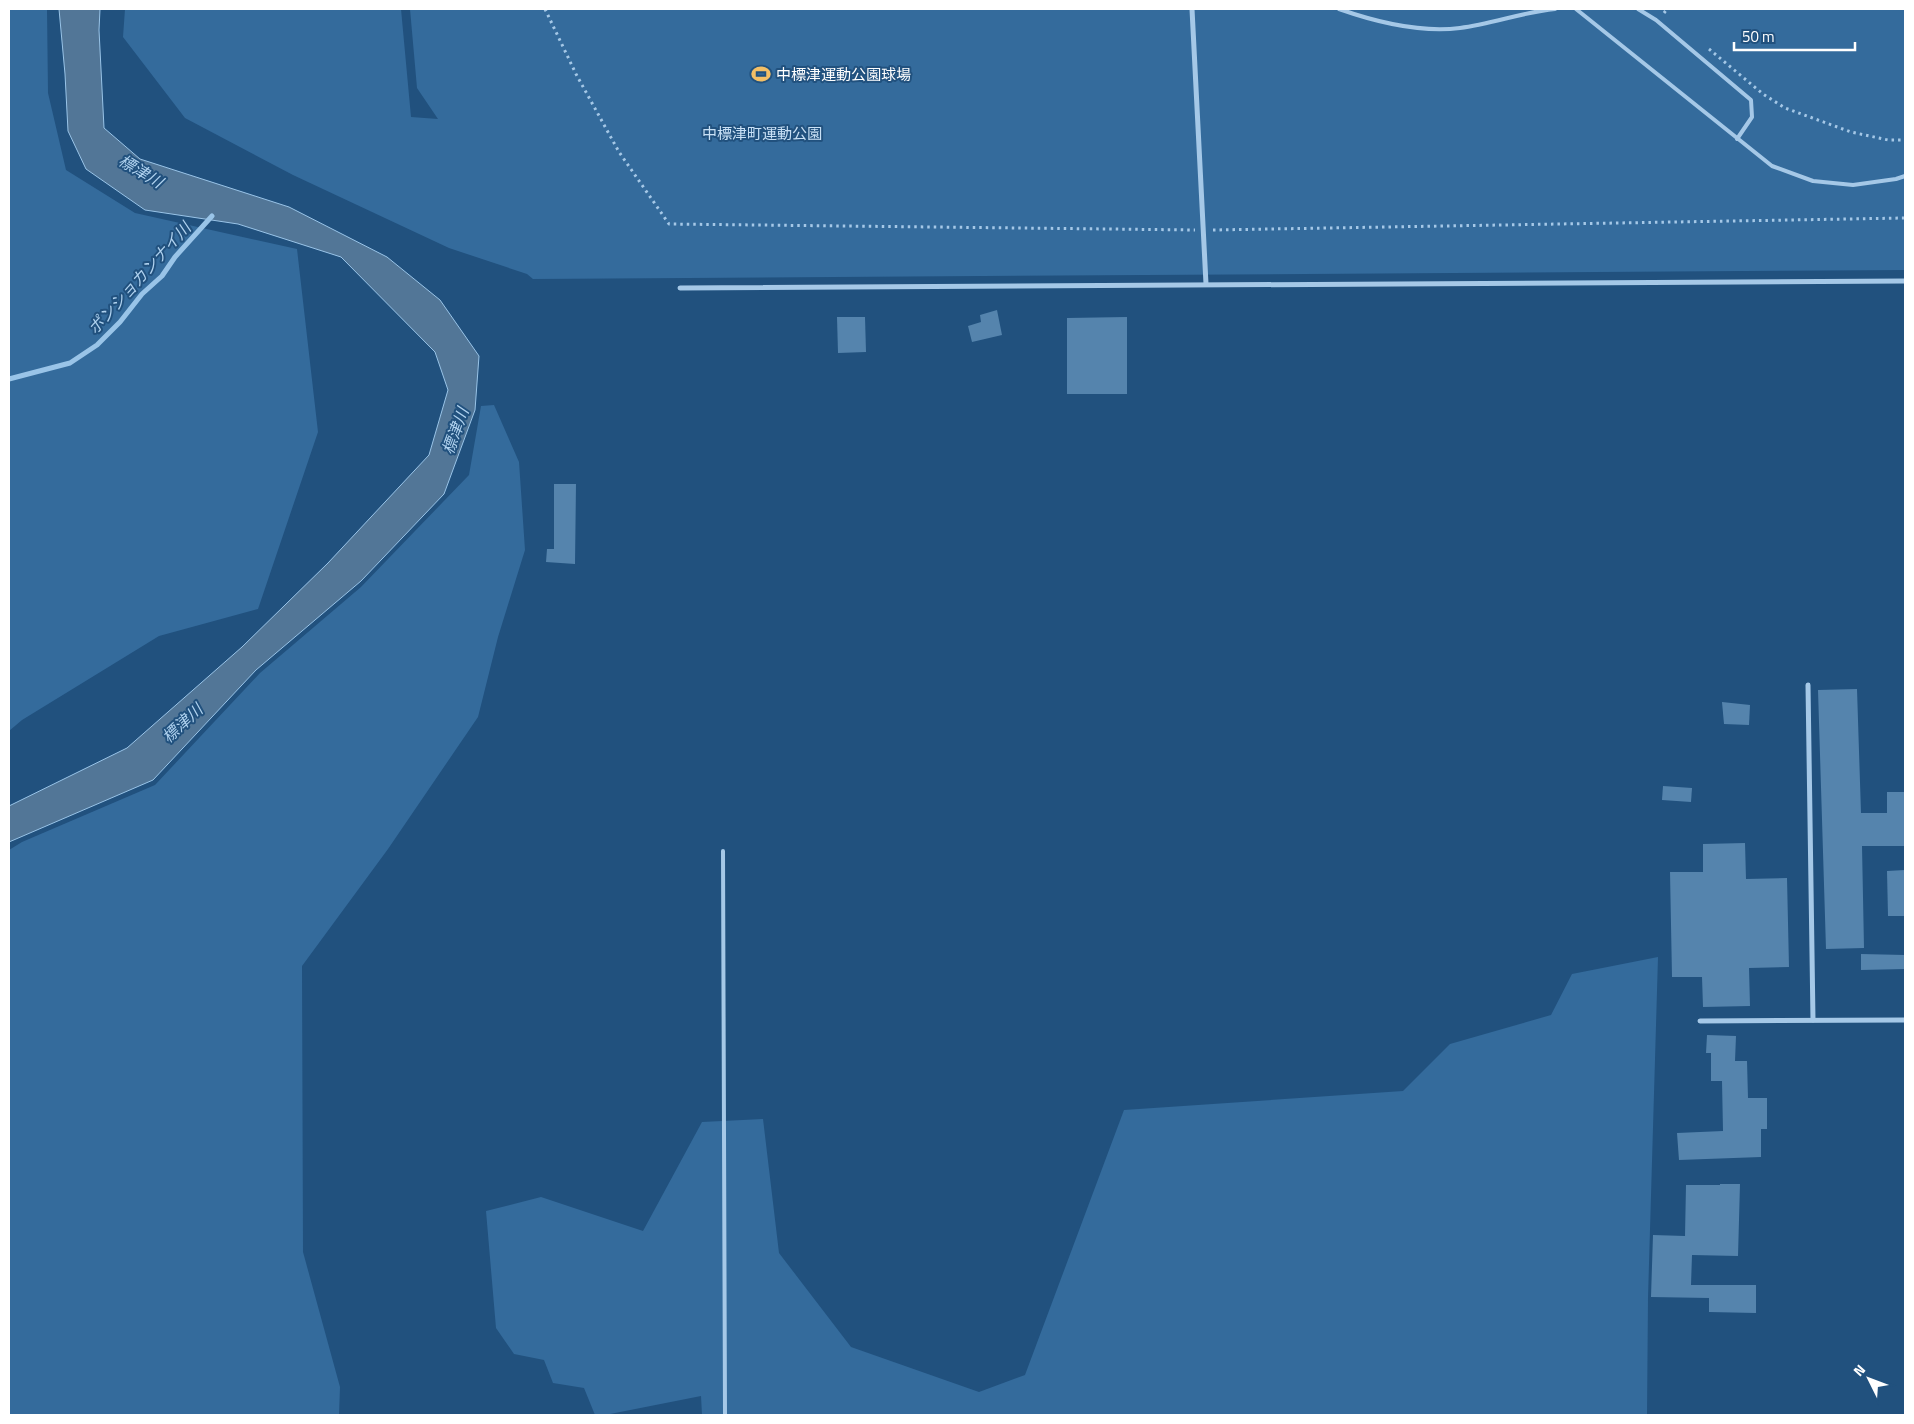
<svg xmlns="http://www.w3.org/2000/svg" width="1914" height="1424" viewBox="0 0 1914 1424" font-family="'Titillium Web','Noto Sans JP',sans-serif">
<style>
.green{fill:#346b9c}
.water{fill:#527697;stroke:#99c4e8}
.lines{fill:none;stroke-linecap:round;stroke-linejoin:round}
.stream{stroke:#99c4e8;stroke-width:5}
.building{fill:#5584ad}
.path{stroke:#a5c8e7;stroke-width:3;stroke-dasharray:2.5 4;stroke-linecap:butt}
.service{stroke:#a5c8e7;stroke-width:4}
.minor{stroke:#a5c8e7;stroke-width:5}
.labels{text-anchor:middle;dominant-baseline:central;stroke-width:4;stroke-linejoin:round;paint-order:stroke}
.poi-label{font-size:15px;fill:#fff;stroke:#21517e;text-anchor:start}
.park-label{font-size:15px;fill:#c8e0f5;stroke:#21517e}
.water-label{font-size:16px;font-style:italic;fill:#b0d2ef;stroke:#21517e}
</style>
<rect width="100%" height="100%" fill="#21517e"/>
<g class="green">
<path d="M 9,9 L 47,9 L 48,93 L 66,170 L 135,213 L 297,249 L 318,432 L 258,609 L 159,636 L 22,720 L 9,731 Z"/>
<path d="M 125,9 L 401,9 L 411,117 L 438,119 L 417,88 L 410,9 L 1905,9 L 1905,270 L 533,279 L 527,274 L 449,248 L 293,175 L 185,118 L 123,37 Z"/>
<path d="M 494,405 L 519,462 L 525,550 L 498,637 L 478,717 L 388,849 L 302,966 L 303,1252 L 340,1387 L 339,1415 L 9,1415 L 9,850 L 22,842 L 155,785 L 260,673 L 361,587 L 469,475 L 481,406 Z"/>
<path d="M 1658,957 L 1648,1298 L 1647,1415 L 702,1415 L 701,1396 L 605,1415 L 595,1415 L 584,1388 L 553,1383 L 544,1360 L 514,1354 L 496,1328 L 486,1211 L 541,1197 L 643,1231 L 702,1122 L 763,1119 L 779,1253 L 851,1347 L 979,1392 L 1025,1375 L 1124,1110 L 1403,1091 L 1450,1044 L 1551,1015 L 1572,974 Z"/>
</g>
<path class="water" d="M 59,9 L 100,9 L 99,30 L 104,128 L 140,159 L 289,207 L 387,257 L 440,300 L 479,356 L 475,410 L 444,494 L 361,581 L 256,670 L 153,780 L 9,842 L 9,806 L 127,748 L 242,647 L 328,563 L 429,455 L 448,390 L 435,352 L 341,257 L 238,224 L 145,210 L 86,169 L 68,131 L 65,74 Z"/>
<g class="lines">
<path class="stream" d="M 9,379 L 70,363 L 97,345 L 120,322 L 142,294 L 162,276 L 175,257 L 212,216"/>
</g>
<g class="building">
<path d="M 997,310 L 1002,335 L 972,342 L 968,326 L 981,322 L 980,315 Z"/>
<path d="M 837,317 L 865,317 L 866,352 L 838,353 Z"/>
<path d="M 1127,317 L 1127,394 L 1067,394 L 1067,318 Z"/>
<path d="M 554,484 L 576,484 L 575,564 L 546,562 L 547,549 L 554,549 Z"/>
<path d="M 1857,689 L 1861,813 L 1887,813 L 1887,792 L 1905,792 L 1905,846 L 1862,846 L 1864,948 L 1826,949 L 1818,690 Z"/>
<path d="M 1722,702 L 1750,705 L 1749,725 L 1724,724 Z"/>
<path d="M 1663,786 L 1692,788 L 1691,802 L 1662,800 Z"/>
<path d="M 1745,843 L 1746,879 L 1787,878 L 1789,967 L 1749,968 L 1750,1006 L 1703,1007 L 1702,977 L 1672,977 L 1670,872 L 1703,872 L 1703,844 Z"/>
<path d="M 1905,870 L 1905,916 L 1888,916 L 1887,871 Z"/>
<path d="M 1861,954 L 1905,955 L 1905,969 L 1861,970 Z"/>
<path d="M 1707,1035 L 1736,1036 L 1735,1061 L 1747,1061 L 1748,1098 L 1767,1098 L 1767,1129 L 1761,1129 L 1761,1157 L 1679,1160 L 1677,1133 L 1723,1131 L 1722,1081 L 1711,1081 L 1711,1053 L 1706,1053 Z"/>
<path d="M 1720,1184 L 1740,1184 L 1738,1256 L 1692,1255 L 1691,1285 L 1756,1285 L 1756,1313 L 1709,1312 L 1709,1298 L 1651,1297 L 1653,1235 L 1685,1236 L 1686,1185 L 1720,1185 Z"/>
</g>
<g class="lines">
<g class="path">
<path d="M 545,9 L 576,74 L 619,152 L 669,224 L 1195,230"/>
<path d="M 1664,13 L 1667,9"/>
<path d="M 1709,49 L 1763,94 L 1785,108 L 1851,132 L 1888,140 L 1905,140"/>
<path d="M 1213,230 L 1905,218"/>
</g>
<g class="service">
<path d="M 1339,9 C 1376,22 1420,33 1460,28 C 1492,24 1523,12 1555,9"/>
<path d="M 1576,9 L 1772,166 L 1813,181 L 1853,185 L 1896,179 L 1905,176"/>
<path d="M 1638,9 L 1656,20 L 1751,100 L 1752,117 L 1737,139"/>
<path d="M 723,851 L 725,1415"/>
</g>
<g class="minor">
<path d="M 1192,9 L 1206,284"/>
<path d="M 680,288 L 1905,281"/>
<path d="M 1808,685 L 1813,1020"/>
<path d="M 1700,1021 L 1905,1020"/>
</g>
</g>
<defs>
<g id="stadium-bare" transform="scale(1.5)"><path d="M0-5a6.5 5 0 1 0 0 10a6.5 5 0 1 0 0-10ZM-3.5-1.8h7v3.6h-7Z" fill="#f3bf66" stroke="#21517e" stroke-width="2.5" paint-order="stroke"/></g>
</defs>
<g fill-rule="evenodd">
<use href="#stadium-bare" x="761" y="74"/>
</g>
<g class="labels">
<g class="poi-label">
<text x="776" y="74">中標津運動公園球場</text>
</g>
<g class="park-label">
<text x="762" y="133">中標津町運動公園</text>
</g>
<g class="water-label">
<text transform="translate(141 171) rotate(31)">標津川</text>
<text transform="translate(139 278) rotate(-48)">ポンショカンナイ川</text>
<text transform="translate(455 431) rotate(-70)">標津川</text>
<text transform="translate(182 723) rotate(-43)">標津川</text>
</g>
</g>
<rect width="1914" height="1424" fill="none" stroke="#ffffff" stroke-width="20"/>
<g transform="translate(1869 1379) rotate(312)" stroke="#21517e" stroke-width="4" paint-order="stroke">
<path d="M0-4L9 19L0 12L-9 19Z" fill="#ffffff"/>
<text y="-8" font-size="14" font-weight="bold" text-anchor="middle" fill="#ffffff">N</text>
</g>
<path d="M1734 42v8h121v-8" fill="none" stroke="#ffffff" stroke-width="2.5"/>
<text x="1742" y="42" font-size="15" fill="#ffffff" stroke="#21517e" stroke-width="4" paint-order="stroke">50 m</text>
</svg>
